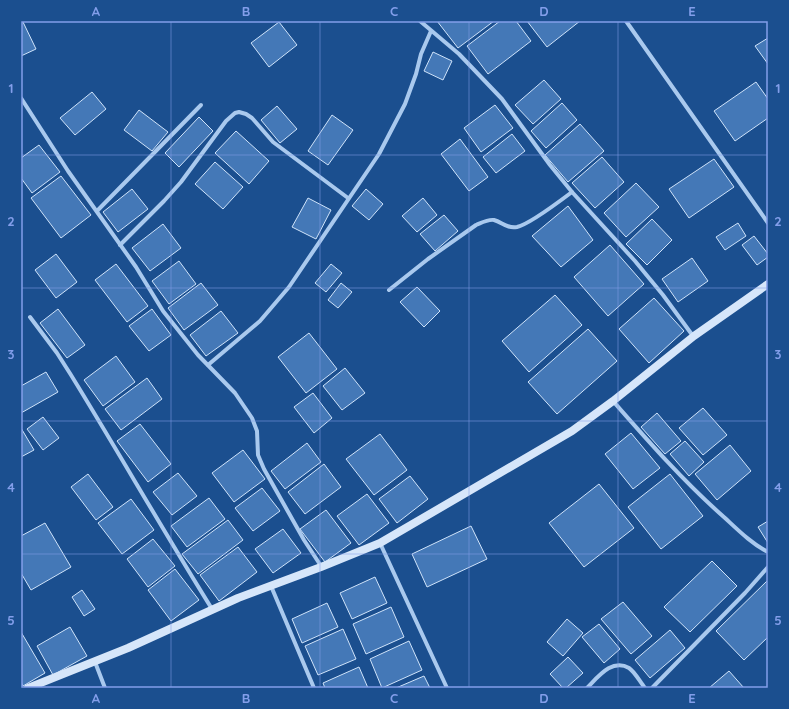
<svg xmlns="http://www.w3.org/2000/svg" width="789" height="709" viewBox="0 0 789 709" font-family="Quicksand,sans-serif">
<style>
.building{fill:#4478b7;stroke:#cfe3fa}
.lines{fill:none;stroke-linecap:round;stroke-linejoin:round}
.street{stroke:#a9c9ee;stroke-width:4}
.secondary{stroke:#d6e6fa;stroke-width:8}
.grid{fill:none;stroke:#839eea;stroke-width:1;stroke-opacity:0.55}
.neatline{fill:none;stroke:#839eea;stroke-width:1.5}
.grid-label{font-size:13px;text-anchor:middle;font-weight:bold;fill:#839eea}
</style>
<rect width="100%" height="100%" fill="#1b4f8f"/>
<g class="building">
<path d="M 437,21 L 494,21 L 458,48 Z"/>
<path d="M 500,21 L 516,21 L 531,41 L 488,74 L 467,46 Z"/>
<path d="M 527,21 L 580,21 L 547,47 Z"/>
<path d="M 23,22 L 36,49 L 21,56 L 21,23 Z"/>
<path d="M 279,22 L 297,45 L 269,67 L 251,43 Z"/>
<path d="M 768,38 L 768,64 L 755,46 Z"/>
<path d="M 433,52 L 452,61 L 443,80 L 424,71 Z"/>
<path d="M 544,80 L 561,99 L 533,124 L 515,105 Z"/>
<path d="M 756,82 L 768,99 L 768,118 L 735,141 L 714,111 Z"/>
<path d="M 92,92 L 106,109 L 75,135 L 60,118 Z"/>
<path d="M 562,103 L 577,120 L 546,148 L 531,131 Z"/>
<path d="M 495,105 L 513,128 L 481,152 L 464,128 Z"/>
<path d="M 277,106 L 297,129 L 280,143 L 261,120 Z"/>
<path d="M 139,110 L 168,132 L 152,151 L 124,130 Z"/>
<path d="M 332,115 L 353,130 L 328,165 L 308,151 Z"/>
<path d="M 199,117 L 213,131 L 179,167 L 165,153 Z"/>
<path d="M 580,124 L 604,151 L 568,182 L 545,155 Z"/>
<path d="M 236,131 L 269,161 L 249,184 L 215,153 Z"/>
<path d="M 512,134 L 525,151 L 496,173 L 483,157 Z"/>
<path d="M 460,139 L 488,177 L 469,191 L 441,154 Z"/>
<path d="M 39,145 L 60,172 L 32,193 L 21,178 L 21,158 Z"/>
<path d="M 602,157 L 624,182 L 595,208 L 572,183 Z"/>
<path d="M 714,159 L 734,187 L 689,218 L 669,189 Z"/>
<path d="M 215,162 L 243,187 L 223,209 L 195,184 Z"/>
<path d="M 61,176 L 91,215 L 61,238 L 31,198 Z"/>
<path d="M 636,183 L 659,207 L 626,237 L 604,213 Z"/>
<path d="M 132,189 L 148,209 L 118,232 L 103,212 Z"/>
<path d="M 366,189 L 383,204 L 369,220 L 352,206 Z"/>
<path d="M 308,198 L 331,210 L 316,239 L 292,227 Z"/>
<path d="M 423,198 L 437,215 L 417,232 L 402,216 Z"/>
<path d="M 568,206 L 593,240 L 561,267 L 532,236 Z"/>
<path d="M 444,215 L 458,231 L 435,251 L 420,234 Z"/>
<path d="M 652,219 L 672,240 L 647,265 L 626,244 Z"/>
<path d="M 738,223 L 746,236 L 725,250 L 716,237 Z"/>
<path d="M 163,224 L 181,248 L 150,271 L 132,248 Z"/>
<path d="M 754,236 L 768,254 L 768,257 L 757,265 L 742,245 Z"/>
<path d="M 610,245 L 644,284 L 608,316 L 574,277 Z"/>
<path d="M 56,254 L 77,282 L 56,298 L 35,270 Z"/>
<path d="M 692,258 L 708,281 L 678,302 L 662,279 Z"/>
<path d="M 179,261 L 196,284 L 169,304 L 152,281 Z"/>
<path d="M 116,264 L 148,306 L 127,322 L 95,280 Z"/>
<path d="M 331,264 L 342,273 L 326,292 L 315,283 Z"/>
<path d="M 201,283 L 218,305 L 184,330 L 168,308 Z"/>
<path d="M 341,283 L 352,292 L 338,308 L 328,300 Z"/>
<path d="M 417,287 L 440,311 L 424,327 L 400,302 Z"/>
<path d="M 555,295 L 582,325 L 529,372 L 502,341 Z"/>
<path d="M 654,298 L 684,331 L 649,363 L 619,329 Z"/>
<path d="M 58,309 L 85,345 L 67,358 L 40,323 Z"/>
<path d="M 152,309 L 171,335 L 149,351 L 129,326 Z"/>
<path d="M 221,311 L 238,333 L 206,356 L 190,335 Z"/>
<path d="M 588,329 L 617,361 L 557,414 L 528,382 Z"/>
<path d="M 309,333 L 337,369 L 306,393 L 278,357 Z"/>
<path d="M 116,356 L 135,382 L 103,406 L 84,380 Z"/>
<path d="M 345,368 L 365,393 L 342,410 L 323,386 Z"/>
<path d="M 46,372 L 58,392 L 21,413 L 21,386 Z"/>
<path d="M 147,378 L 162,399 L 121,430 L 105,409 Z"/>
<path d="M 313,393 L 332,418 L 314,433 L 294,407 Z"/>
<path d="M 703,408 L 727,435 L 703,455 L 679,428 Z"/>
<path d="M 657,413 L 681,441 L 665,454 L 641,427 Z"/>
<path d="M 43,417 L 59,438 L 43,450 L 27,429 Z"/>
<path d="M 140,424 L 171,464 L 148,482 L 117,441 Z"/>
<path d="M 21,428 L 34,450 L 21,457 Z"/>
<path d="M 631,433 L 660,468 L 633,489 L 605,454 Z"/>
<path d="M 380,434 L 407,470 L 374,495 L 346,459 Z"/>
<path d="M 685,441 L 704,462 L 689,476 L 670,454 Z"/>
<path d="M 307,443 L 321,462 L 285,489 L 271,471 Z"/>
<path d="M 730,445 L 751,471 L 717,500 L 695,474 Z"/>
<path d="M 243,450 L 265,479 L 234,502 L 212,473 Z"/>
<path d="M 324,464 L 341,487 L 305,514 L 288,492 Z"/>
<path d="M 178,473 L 197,496 L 172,515 L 153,492 Z"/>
<path d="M 88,474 L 113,507 L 96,520 L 71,487 Z"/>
<path d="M 670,474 L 703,516 L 661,549 L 628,507 Z"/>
<path d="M 410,476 L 428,499 L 397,523 L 379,499 Z"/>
<path d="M 599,484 L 634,528 L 584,567 L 549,523 Z"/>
<path d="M 262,488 L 280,511 L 253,531 L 235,508 Z"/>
<path d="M 367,494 L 389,523 L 359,545 L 337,516 Z"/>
<path d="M 209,498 L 225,519 L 187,547 L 171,526 Z"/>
<path d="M 131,499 L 154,530 L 122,554 L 98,523 Z"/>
<path d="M 326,510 L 351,543 L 325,562 L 300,529 Z"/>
<path d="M 228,520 L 243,540 L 198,574 L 182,554 Z"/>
<path d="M 768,521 L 768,543 L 758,527 Z"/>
<path d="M 45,523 L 71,567 L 31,590 L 21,573 L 21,536 Z"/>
<path d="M 471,526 L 487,559 L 427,587 L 412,554 Z"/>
<path d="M 283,529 L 301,553 L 273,573 L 255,549 Z"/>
<path d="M 153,539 L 175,566 L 148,587 L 127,559 Z"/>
<path d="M 238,547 L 257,572 L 219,601 L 200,575 Z"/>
<path d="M 712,561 L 737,586 L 690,632 L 664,607 Z"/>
<path d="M 175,569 L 199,600 L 171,621 L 148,590 Z"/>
<path d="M 375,577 L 387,603 L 352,619 L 340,593 Z"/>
<path d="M 768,580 L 768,637 L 744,660 L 716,631 Z"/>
<path d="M 82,590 L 95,609 L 84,616 L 72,597 Z"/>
<path d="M 623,602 L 652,636 L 631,654 L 601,619 Z"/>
<path d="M 327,603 L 338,627 L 302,643 L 292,619 Z"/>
<path d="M 391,607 L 404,637 L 366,654 L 353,624 Z"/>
<path d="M 567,619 L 583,633 L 563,656 L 547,642 Z"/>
<path d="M 599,624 L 620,649 L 604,663 L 582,637 Z"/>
<path d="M 70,627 L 87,656 L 53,675 L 37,646 Z"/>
<path d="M 343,629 L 356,659 L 318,675 L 305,646 Z"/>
<path d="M 670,630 L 685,648 L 650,678 L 635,660 Z"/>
<path d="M 21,632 L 45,673 L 23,686 L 21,682 Z"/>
<path d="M 409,641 L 422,670 L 382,688 L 370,659 Z"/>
<path d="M 568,657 L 583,673 L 566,688 L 563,688 L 550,674 Z"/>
<path d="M 359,667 L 368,688 L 325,688 L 323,683 Z"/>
<path d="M 729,671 L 744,688 L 709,688 Z"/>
<path d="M 424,676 L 430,688 L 396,688 Z"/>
</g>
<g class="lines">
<g class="street">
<path d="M 420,21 L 459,54 L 502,99 L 550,165 L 572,192 L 635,261 L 663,295 L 693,336"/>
<path d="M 626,21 L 768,223"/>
<path d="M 21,98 L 68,171 L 136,267 L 163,311 L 198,355 L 235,393 L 252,418 L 257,431 L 258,455 L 264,469 L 304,540 L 321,566"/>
<path d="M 97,211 L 201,105"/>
<path d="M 120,245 L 164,201 L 181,182 L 226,121 L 235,113 L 239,112 L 246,114 L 252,118 L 273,142 L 348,198"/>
<path d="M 389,290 L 428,259 L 476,225 C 481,223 488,219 494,220 C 502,222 507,229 517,227 C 530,224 560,201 572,192"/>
<path d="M 30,317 L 57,353 L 71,375 C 119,453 164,532 212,609"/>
<path d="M 208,365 L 260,321 L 289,287 L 379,154 L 405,104 L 416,74 L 421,54 L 431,31"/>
<path d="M 613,401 C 649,442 684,482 725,518 C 738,530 752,544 768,552"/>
<path d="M 380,543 L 447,688"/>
<path d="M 271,586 L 314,688"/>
<path d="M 95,662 L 105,688"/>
<path d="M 587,688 C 598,677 612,658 629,668 C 635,672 640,682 645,688"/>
<path d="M 652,688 L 745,593 L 768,567"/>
</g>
<path class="secondary" d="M 28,688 L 128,648 L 238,598 L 321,567 L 380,543 L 572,431 L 613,401 L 694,336 L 768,284"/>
</g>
<path class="grid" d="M 171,21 L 171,688M 320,21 L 320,688M 469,21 L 469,688M 618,21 L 618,688M 21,155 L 768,155M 21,288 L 768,288M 21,421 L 768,421M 21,554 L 768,554"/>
<rect width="789" height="709" fill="none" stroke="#1b4f8f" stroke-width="44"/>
<rect x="22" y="22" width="745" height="665" class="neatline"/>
<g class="grid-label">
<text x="96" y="16">A</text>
<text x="246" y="16">B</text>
<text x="394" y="16">C</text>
<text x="544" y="16">D</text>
<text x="692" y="16">E</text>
<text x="11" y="93">1</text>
<text x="778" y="93">1</text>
<text x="11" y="226">2</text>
<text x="778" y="226">2</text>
<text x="11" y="359">3</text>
<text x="778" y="359">3</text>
<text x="11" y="492">4</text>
<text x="778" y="492">4</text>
<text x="11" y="625">5</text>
<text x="778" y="625">5</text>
<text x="96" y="703">A</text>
<text x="246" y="703">B</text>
<text x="394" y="703">C</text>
<text x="544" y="703">D</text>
<text x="692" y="703">E</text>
</g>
</svg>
